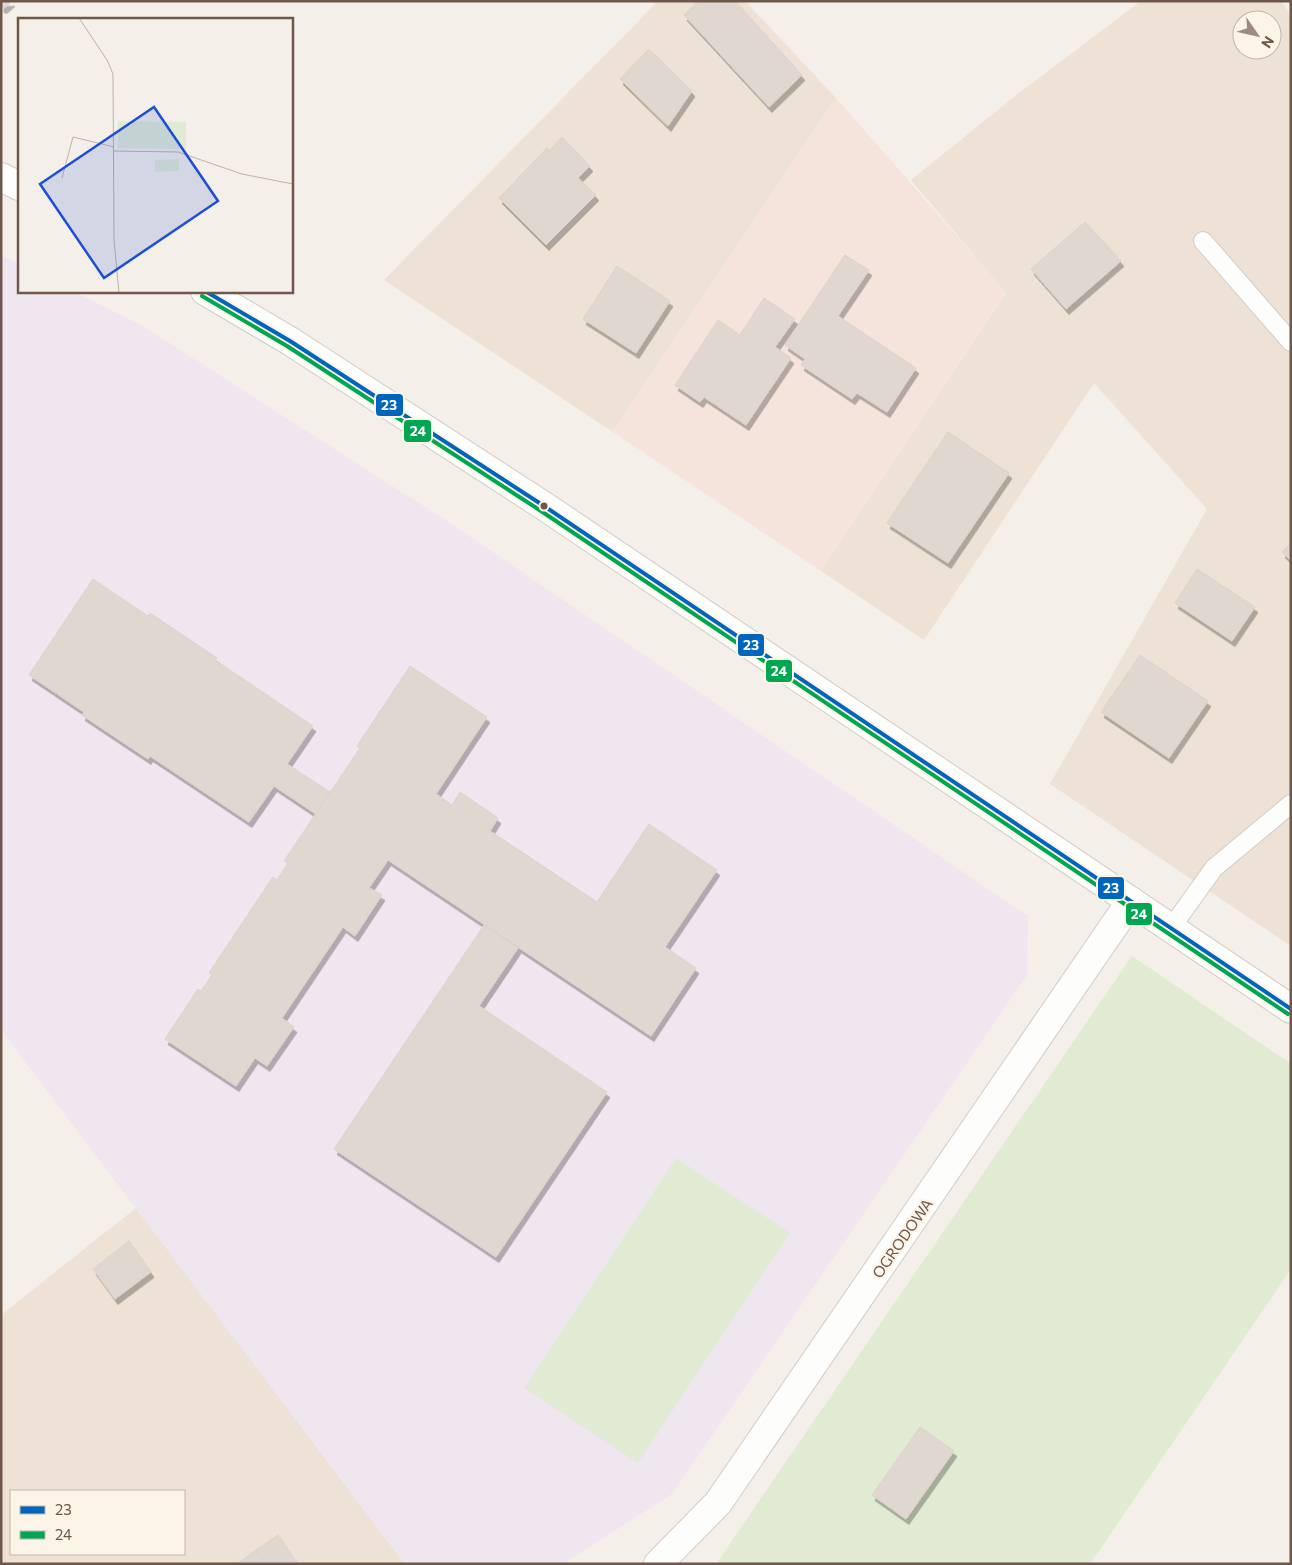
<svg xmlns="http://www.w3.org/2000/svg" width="1292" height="1565" viewBox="0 0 1292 1565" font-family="Commissioner,sans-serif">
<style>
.residential{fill:#ede2d5;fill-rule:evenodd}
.commercial{fill:#f4e4dc}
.education{fill:#f0e6f0}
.green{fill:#e1ead3}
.building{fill:#e0d7d0;stroke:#dcd2cb;filter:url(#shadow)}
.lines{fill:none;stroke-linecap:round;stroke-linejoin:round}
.service-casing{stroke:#d3ccc6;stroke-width:20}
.minor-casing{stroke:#d3ccc6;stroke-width:30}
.secondary-casing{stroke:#d3ccc5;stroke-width:30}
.service{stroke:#fdfdfc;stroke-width:18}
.minor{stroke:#fdfdfc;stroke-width:28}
.secondary{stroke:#fdfdfc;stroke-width:28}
.bus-1-casing{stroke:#fdf4e8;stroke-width:8}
.bus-2-casing{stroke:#fdf4e8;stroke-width:8}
.bus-1{stroke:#0065bd;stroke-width:4}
.bus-2{stroke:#00a651;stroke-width:4}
.bus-dot{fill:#6f574b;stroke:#fdf4e8;stroke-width:2}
.labels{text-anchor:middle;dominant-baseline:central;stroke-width:4.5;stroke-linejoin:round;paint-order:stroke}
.street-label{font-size:15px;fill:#6f574b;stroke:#fdf4e8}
.inset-road{fill:none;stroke:#bfb2a9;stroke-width:1}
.view{fill:#1d4ed8;fill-opacity:0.15;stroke:#1d4ed8;stroke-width:2.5}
.inset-edge{fill:none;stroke:#6f574b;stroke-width:2.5}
.line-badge{stroke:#fdf4e8;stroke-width:2}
.badge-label{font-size:14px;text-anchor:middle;font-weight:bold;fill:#fff}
</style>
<defs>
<filter id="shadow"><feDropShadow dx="3" dy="5.5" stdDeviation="0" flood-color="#0004"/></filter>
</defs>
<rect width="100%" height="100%" fill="#f4efe8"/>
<g class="residential">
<path d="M 658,1 L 745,1 L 836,98 L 613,432 L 384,280 Z"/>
<path d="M 1141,1 L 1281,1 L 1291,15 L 1291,946 L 1050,784 L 1207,509 L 1094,383 L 924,640 L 821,571 L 1006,293 L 911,180 L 1019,93 ZM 1242,20 L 1272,20 L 1272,50 L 1242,50 Z"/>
<path d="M 136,1208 L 405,1564 L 1,1564 L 1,1315 ZM 11,1491 L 184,1491 L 184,1554 L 11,1554 Z"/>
</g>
<path class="commercial" d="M 836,98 L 1006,292 L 821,571 L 613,432 Z"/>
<path class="education" d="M 1,255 L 19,264 L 19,291 L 73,291 L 143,326 L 453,525 L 1028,916 L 1027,975 L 672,1494 L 563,1564 L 405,1564 L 1,1030 Z"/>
<g class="green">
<path d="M 1132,956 L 1291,1064 L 1291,1269 L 1090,1564 L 716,1564 Z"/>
<path d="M 676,1158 L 790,1233 L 638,1463 L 524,1388 Z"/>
</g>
<g class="building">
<path d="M 1,1 L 12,1 L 4,8 L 1,7 Z"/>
<path d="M 698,1 L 735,1 L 802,75 L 769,107 L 684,15 Z"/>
<path d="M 649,49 L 692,91 L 668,126 L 620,79 Z"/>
<path d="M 562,137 L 590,166 L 578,178 L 596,195 L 546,245 L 499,198 L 547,148 L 550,150 Z"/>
<path d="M 1085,222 L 1121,261 L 1066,309 L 1031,269 Z"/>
<path d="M 845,255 L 869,270 L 838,316 L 916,368 L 887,412 L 857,393 L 852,399 L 801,365 L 805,359 L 785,345 Z"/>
<path d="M 617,266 L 670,301 L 636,353 L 583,319 Z"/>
<path d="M 764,298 L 795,319 L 775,347 L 791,358 L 746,425 L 704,397 L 700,402 L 675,385 L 718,320 L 740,335 Z"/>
<path d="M 948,432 L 1009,473 L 948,563 L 887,523 Z"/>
<path d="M 1291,543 L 1291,561 L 1282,552 Z"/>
<path d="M 1197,569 L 1255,607 L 1232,641 L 1175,603 Z"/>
<path d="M 93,579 L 148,616 L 150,613 L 217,658 L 215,660 L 313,726 L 287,764 L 330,792 L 316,814 L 274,786 L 249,822 L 150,756 L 148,759 L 82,715 L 84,712 L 29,675 Z"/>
<path d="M 1140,655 L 1208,701 L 1169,758 L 1101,712 Z"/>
<path d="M 410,666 L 487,717 L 436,794 L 452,805 L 460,792 L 498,818 L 490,831 L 597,902 L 649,824 L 717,870 L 665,947 L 696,968 L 651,1036 L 388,860 L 369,888 L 382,895 L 355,936 L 343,927 L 282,1018 L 294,1027 L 267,1066 L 255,1058 L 236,1086 L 165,1039 L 198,989 L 201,991 L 212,975 L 209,973 L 273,877 L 277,880 L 288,863 L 284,861 L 360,748 L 357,746 Z"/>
<path d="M 484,925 L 518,948 L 479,1006 L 607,1092 L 496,1257 L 334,1149 Z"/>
<path d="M 129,1241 L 151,1272 L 115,1299 L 93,1269 Z"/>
<path d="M 920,1427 L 954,1451 L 906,1519 L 872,1495 Z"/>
<path d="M 278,1535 L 298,1564 L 266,1564 L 256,1550 Z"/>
<path d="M 256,1550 L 266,1564 L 237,1564 Z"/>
</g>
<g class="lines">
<g class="service-casing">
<g id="service">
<path d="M 1203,241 L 1291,342"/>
<path d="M 1171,928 L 1214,868 L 1291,804"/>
</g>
</g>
<g class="minor-casing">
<path id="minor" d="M 658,1564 L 718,1503 L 1131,901"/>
</g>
<g class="secondary-casing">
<g id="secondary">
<path d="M 1,177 L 19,186"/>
<path d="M 205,291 L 290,341 L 544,506 L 1291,1009"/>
</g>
</g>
<use href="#service" class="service"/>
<use href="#minor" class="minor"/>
<use href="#secondary" class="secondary"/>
<g class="bus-1-casing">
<path id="bus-1" d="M 205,291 L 290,341 L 544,506 L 1291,1009"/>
</g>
<g class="bus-2-casing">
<path id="bus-2" d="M 202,296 L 287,346 L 541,511 L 1288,1014"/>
</g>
<use href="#bus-1" class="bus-1"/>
<use href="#bus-2" class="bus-2"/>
</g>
<circle class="bus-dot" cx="544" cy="506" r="4.5"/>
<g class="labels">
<g class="street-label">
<text transform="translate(902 1238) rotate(-55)">OGRODOWA</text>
</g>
</g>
<g transform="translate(18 18)">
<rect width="275" height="275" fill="#f4efe8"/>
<path d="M 100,103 L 168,104 L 168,131 L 100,130 ZM 161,141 L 161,153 L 137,154 L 137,142 Z" fill="#e1ead3"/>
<path class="inset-road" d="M 61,0 L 89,42 L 95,56 L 96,222 L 101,275M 96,133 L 160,134 L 224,156 L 275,166M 44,160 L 55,119 L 96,129"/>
<path class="view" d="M 136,89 L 200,183 L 86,260 L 22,166 Z"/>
<rect width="275" height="275" class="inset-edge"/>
</g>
<g class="line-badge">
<rect x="375" y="393" width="29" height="24" rx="5" fill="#0065bd"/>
<rect x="403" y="419" width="29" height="24" rx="5" fill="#00a651"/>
<rect x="737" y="633" width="28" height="24" rx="5" fill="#0065bd"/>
<rect x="765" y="659" width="28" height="24" rx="5" fill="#00a651"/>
<rect x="1097" y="876" width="28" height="24" rx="5" fill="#0065bd"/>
<rect x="1125" y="902" width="28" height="24" rx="5" fill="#00a651"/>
</g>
<g class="badge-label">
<text x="389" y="410">23</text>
<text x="418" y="436">24</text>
<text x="751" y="650">23</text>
<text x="779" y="676">24</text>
<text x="1111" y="893">23</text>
<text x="1139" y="919">24</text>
</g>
<rect width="1292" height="1565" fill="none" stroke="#6f574b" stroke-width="5"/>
<rect x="10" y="1490" width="175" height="65" fill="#fdf4e8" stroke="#c4b5a9"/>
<rect x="20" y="1506" width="25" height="8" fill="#0065bd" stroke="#c4b5a9"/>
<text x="55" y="1515" font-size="15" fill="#6f574b">23</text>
<rect x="20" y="1531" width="25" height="8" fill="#00a651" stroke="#c4b5a9"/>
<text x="55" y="1540" font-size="15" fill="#6f574b">24</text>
<g transform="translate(1257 35) rotate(124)"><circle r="24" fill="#fdf4e8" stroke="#c4b5a9"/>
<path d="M0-4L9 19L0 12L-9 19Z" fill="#9e8c82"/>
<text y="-8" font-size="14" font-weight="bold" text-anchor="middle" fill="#6f574b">N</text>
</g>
</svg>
